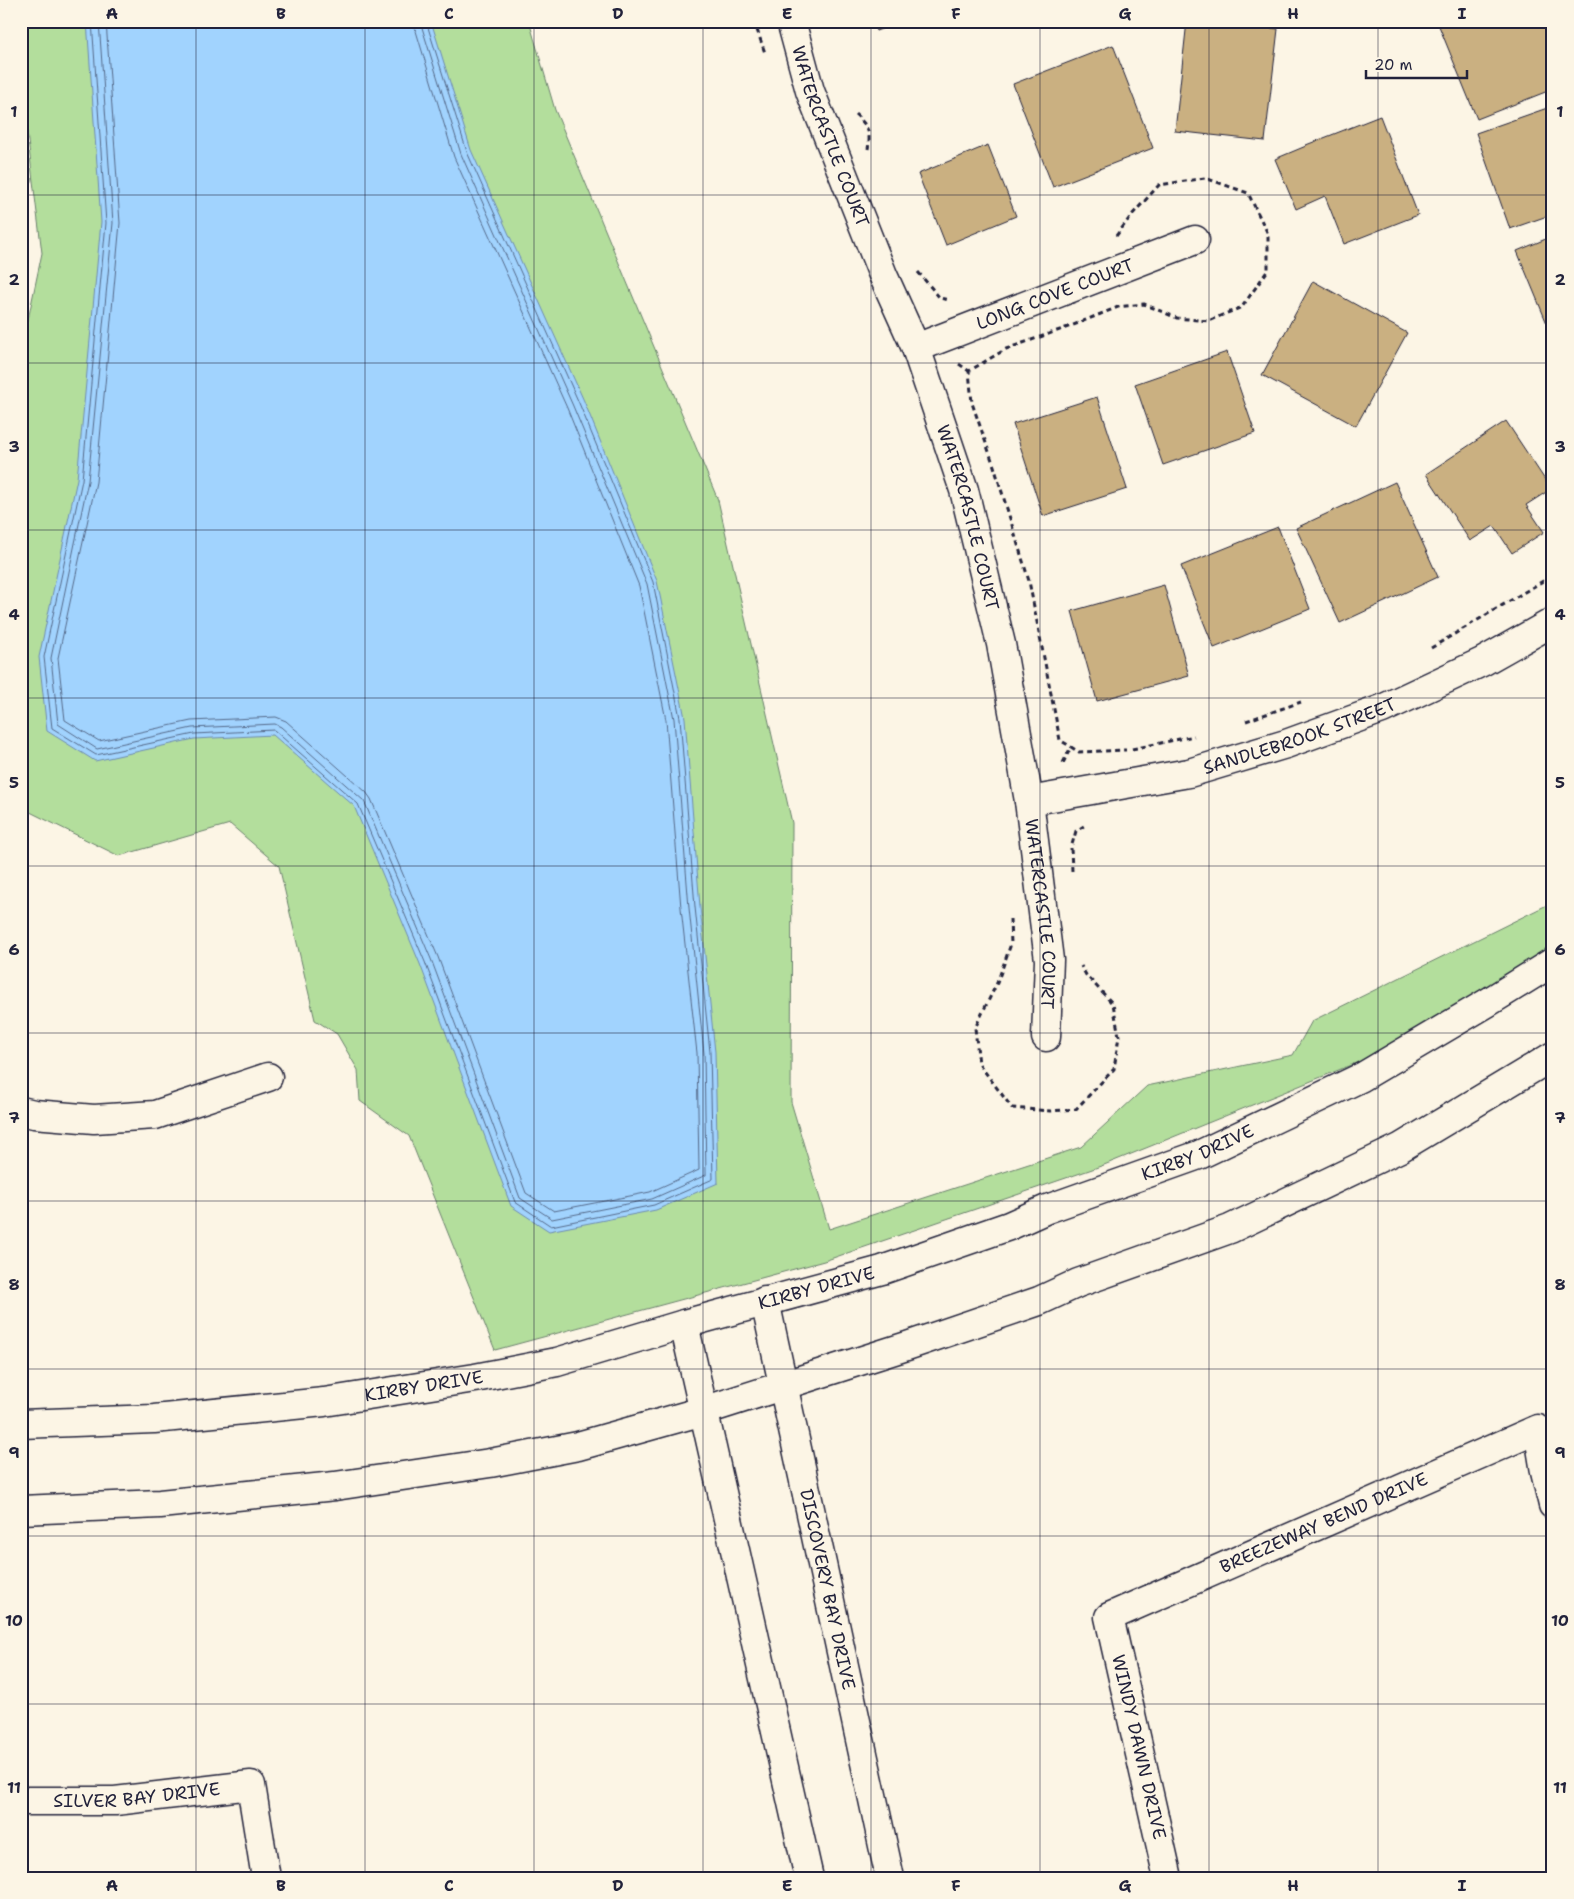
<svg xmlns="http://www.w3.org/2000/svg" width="1574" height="1899" viewBox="0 0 1574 1899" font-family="'Shantell Sans',sans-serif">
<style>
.green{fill:#b3de9c;stroke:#6a806c}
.water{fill:#a1d3fe;stroke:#6e8cb0}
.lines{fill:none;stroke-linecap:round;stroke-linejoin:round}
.shore{stroke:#556989;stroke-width:1}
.building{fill:#cab081;stroke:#22223b}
.street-casing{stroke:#22223b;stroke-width:31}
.secondary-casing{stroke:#22223b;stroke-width:31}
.path{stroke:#22223b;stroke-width:3;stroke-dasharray:5 4;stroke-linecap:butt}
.street{stroke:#fcf5e5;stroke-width:28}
.secondary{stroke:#fcf5e5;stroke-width:28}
.grid{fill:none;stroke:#22223b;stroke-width:1;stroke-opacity:0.55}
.labels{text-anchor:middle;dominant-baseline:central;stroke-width:4.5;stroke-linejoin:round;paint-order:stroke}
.street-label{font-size:18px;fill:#22223b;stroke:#fcf5e5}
.neatline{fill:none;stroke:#22223b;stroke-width:2}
.grid-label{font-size:16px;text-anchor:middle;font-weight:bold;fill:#22223b}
</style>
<rect width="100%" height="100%" fill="#fcf5e5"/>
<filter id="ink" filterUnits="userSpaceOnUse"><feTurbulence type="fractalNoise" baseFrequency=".02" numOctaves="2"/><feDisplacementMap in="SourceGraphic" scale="10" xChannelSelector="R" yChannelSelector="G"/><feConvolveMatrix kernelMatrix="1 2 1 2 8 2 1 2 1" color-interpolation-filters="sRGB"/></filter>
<g filter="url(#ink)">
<path class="green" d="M 21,21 L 529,21 L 555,110 L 718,500 L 792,823 L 791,1102 L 829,1229 L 1081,1147 L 1147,1086 L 1293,1055 L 1312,1021 L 1553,902 L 1553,947 L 1388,1050 L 1104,1165 L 824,1261 L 495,1350 L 409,1136 L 360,1101 L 358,1070 L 337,1034 L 315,1020 L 279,866 L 230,824 L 119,856 L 24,809 L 21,804 L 21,353 L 42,253 L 21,85 Z"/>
<path class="water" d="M 87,21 L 431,21 L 471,150 L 584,401 L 657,581 L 685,718 L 700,907 L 715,1052 L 718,1183 L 656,1210 L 549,1231 L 511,1206 L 420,964 L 354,806 L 273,735 L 194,739 L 95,761 L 47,731 L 39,657 L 77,479 L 101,222 Z"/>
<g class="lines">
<g class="shore">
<path d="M 92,21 L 106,223 L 82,480 L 44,657 L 52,728 L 96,755 L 194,734 L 274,730 L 358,804 L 425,962 L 515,1202 L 551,1226 L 654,1205 L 713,1179 L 710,1052 L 695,907 L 680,718 L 653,582 L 579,403 L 467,152 L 426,21"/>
<path d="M 99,21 L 113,223 L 88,481 L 51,658 L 58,724 L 97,749 L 192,728 L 275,724 L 281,727 L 364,801 L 431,959 L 520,1198 L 552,1219 L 652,1199 L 706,1175 L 704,1053 L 689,908 L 674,719 L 647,584 L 573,406 L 461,154 L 420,21"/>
<path d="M 106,21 L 120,223 L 96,482 L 58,658 L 65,720 L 99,741 L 191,721 L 276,717 L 286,721 L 366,792 L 371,799 L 438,957 L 526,1193 L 554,1211 L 650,1192 L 699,1170 L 697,1053 L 681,908 L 666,720 L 639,586 L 567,408 L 454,157 L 413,21"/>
</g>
</g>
<g class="building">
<path d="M 872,21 L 903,21 L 876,31 Z"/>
<path d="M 1187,21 L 1211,21 L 1278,29 L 1265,141 L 1175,131 Z"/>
<path d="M 1437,21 L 1543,21 L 1553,45 L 1553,89 L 1477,119 Z"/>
<path d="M 1113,45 L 1153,148 L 1053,187 L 1013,84 Z"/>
<path d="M 1553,106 L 1553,214 L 1510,229 L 1476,133 Z"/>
<path d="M 1380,116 L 1418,215 L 1344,244 L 1325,196 L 1296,209 L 1275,159 L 1306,146 L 1306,145 Z"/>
<path d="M 988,145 L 1016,216 L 946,245 L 918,174 Z"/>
<path d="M 1553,236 L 1553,338 L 1517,251 Z"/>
<path d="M 1313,281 L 1407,333 L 1356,426 L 1262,375 Z"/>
<path d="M 1227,352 L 1255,433 L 1163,465 L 1135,384 Z"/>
<path d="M 1097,397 L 1127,489 L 1043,516 L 1013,424 Z"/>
<path d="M 1506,421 L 1551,489 L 1526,505 L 1544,532 L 1512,553 L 1494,526 L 1470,541 L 1426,474 Z"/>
<path d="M 1395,482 L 1438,577 L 1340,623 L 1296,528 Z"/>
<path d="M 1278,527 L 1310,609 L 1214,648 L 1181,566 Z"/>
<path d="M 1164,585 L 1189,676 L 1097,701 L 1072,611 Z"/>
</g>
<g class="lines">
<g class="street-casing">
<g id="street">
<path id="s1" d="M 791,21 L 810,91 L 883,275 L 916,348 L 964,490 L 1001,644 L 1029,801 L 1049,960 L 1046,1037"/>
<path id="s2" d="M 916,348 L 1195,240"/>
<path id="s3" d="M 1029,801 L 1189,773 L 1286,744 L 1382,709 L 1482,662 L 1553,622"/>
<path d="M 21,1111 L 34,1114 L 94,1119 L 155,1115 L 268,1077"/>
<path id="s4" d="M 21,1801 L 115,1801 L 251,1785 L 266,1878"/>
<path id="s5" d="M 1168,1878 L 1109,1617 L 1538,1429 L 1545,1472 L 1553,1505"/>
</g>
</g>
<g class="secondary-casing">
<g id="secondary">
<path id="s6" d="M 765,1301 L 890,1878"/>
<path d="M 684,1324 L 809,1878"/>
<path id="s7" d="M 21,1424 L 154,1419 L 324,1402 L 475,1378 L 557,1362 L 684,1324 L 882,1270 L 1009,1226 L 1047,1209 L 1199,1155 L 1362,1077 L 1487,1003 L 1553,962"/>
<path d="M 21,1510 L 160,1504 L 335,1486 L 490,1463 L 578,1446 L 703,1411 L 907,1346 L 1039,1301 L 1078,1283 L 1230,1229 L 1400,1148 L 1553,1056"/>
</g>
</g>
<g class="path">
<path d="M 754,21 L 765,53"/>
<path d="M 855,114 C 868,126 871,132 868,149"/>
<path d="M 1116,236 L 1131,216 L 1159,185 L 1205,178 L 1248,193 L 1268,234 L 1268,270 L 1242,307 L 1208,321 L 1177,318 L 1144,304 L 1118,307 L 1071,326 L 1006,349 L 969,371 L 972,403 L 994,466 L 1029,581 L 1060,740 L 1079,752 L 1126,750"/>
<path d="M 918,272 L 940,298 L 949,300"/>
<path d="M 959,364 L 969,371"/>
<path d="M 1431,648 L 1553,575"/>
<path d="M 1246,721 L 1301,702"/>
<path d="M 1132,749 L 1194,736"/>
<path d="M 1063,763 L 1071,747"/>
<path d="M 1072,871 L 1071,848 L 1076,831 L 1087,824"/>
<path d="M 1010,919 L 1011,944 L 997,983 L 975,1028 L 979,1064 L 1012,1108 L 1051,1111 L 1076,1109 L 1114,1069 L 1119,1036 L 1113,1004 L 1086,975 L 1081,966"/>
</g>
<use href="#street" class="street"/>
<use href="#secondary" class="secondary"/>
</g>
</g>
<path class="grid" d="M 196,21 L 196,1878M 365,21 L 365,1878M 534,21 L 534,1878M 703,21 L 703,1878M 871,21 L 871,1878M 1040,21 L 1040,1878M 1209,21 L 1209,1878M 1378,21 L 1378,1878M 21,195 L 1553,195M 21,363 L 1553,363M 21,530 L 1553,530M 21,698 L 1553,698M 21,866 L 1553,866M 21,1033 L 1553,1033M 21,1201 L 1553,1201M 21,1369 L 1553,1369M 21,1536 L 1553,1536M 21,1704 L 1553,1704"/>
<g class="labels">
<g class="street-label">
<text stroke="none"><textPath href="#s1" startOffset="122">WATERCASTLE COURT</textPath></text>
<text stroke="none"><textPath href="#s2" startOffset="149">LONG COVE COURT</textPath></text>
<text stroke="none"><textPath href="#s1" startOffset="528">WATERCASTLE COURT</textPath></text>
<text stroke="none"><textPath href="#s3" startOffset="279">SANDLEBROOK STREET</textPath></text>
<text stroke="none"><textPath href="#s1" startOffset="932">WATERCASTLE COURT</textPath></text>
<text stroke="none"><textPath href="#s7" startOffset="1215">KIRBY DRIVE</textPath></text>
<text stroke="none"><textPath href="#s7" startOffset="810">KIRBY DRIVE</textPath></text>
<text stroke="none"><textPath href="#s7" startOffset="405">KIRBY DRIVE</textPath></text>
<text stroke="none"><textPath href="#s5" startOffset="502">BREEZEWAY BEND DRIVE</textPath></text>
<text stroke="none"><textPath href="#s6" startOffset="295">DISCOVERY BAY DRIVE</textPath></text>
<text transform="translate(1139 1747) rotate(77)">WINDY DAWN DRIVE</text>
<text stroke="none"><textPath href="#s4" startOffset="116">SILVER BAY DRIVE</textPath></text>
</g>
</g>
<rect width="1574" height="1899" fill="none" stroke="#fcf5e5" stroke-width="55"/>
<path d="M1366 70v8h101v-8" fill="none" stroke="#22223b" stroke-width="2.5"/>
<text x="1374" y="70" font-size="15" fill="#22223b" stroke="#fcf5e5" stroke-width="4" paint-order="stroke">20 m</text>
<rect x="28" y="28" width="1518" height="1844" class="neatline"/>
<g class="grid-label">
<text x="112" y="19">A</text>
<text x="281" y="19">B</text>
<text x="449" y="19">C</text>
<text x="618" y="19">D</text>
<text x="787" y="19">E</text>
<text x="956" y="19">F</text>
<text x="1125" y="19">G</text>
<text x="1293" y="19">H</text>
<text x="1462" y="19">I</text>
<text x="14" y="117">1</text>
<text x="1560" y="117">1</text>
<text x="14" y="285">2</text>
<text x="1560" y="285">2</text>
<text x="14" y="452">3</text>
<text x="1560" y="452">3</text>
<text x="14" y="620">4</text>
<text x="1560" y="620">4</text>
<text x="14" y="788">5</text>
<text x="1560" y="788">5</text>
<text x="14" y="955">6</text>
<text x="1560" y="955">6</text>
<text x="14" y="1123">7</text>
<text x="1560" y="1123">7</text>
<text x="14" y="1290">8</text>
<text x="1560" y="1290">8</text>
<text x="14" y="1458">9</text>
<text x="1560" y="1458">9</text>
<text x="14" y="1626">10</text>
<text x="1560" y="1626">10</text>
<text x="14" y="1793">11</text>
<text x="1560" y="1793">11</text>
<text x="112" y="1891">A</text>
<text x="281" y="1891">B</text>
<text x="449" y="1891">C</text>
<text x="618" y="1891">D</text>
<text x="787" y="1891">E</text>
<text x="956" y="1891">F</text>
<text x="1125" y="1891">G</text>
<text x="1293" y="1891">H</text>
<text x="1462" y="1891">I</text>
</g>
</svg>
